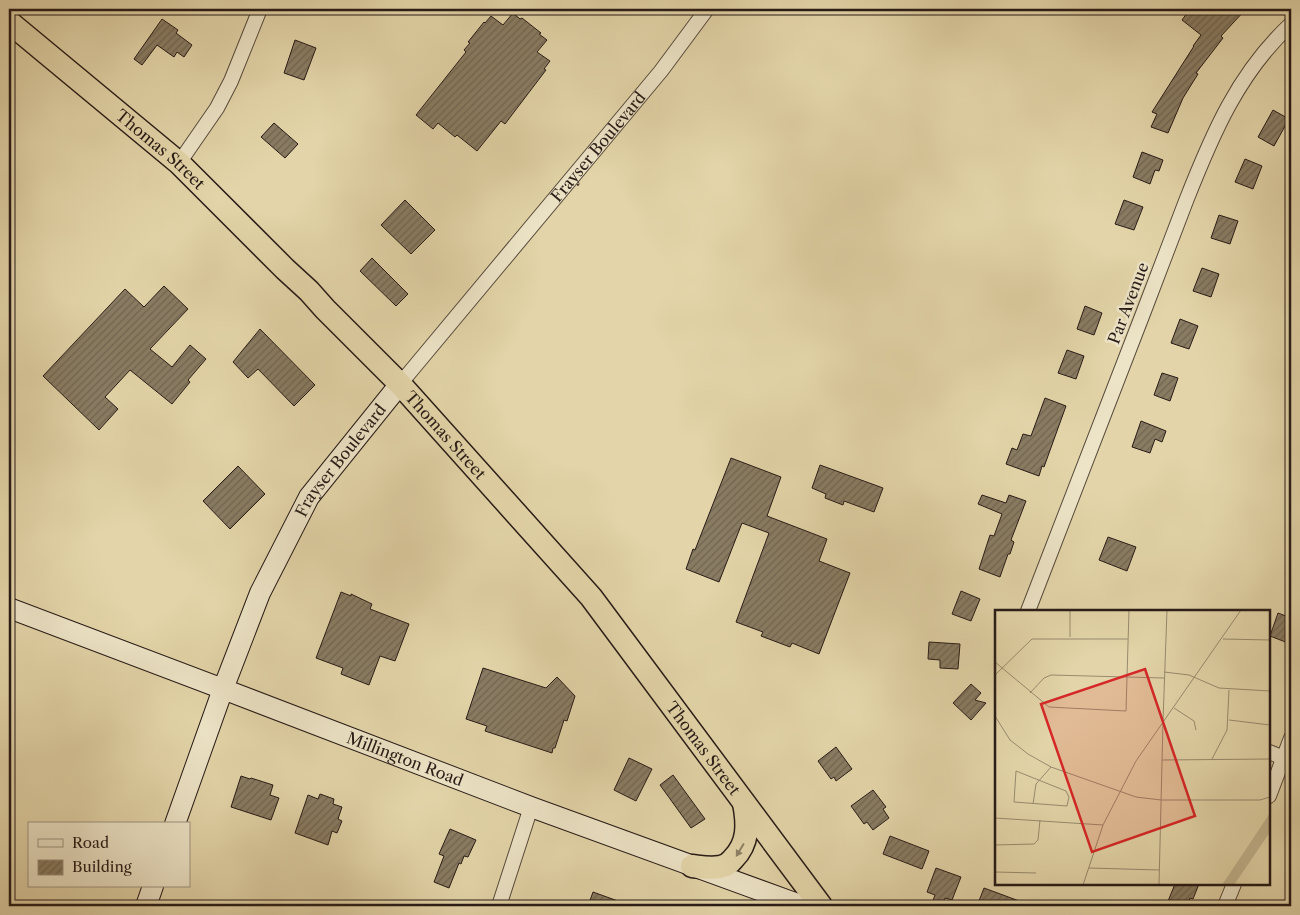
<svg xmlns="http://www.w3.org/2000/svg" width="1300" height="915" viewBox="0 0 1300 915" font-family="'Libre Caslon Text',serif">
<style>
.building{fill:url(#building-hatch);stroke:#271b17}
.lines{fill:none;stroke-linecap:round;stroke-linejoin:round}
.minor-casing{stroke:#564a3c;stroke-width:16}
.secondary-casing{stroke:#271b17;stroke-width:22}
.trunk-casing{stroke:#271b17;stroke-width:25}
.minor{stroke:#ede4c7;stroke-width:14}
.secondary{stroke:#ede4c7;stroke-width:20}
.trunk{stroke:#e3d5a9;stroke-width:22}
.oneway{fill:#8e8167}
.labels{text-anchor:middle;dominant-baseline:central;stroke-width:5;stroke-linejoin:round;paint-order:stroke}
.street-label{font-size:16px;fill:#271b17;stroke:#ede4c7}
.inset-road{fill:none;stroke:#988b6f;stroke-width:1}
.view{fill:#d62828;fill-opacity:0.15;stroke:#d62828;stroke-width:2.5}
.inset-edge{fill:none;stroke:#271b17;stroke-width:2.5}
</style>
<defs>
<pattern id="building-hatch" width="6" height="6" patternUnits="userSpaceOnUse" patternTransform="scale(1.25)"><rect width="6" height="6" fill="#897c63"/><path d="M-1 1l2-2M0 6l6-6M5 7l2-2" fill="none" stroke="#706551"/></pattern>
</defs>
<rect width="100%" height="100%" fill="#e3d5a9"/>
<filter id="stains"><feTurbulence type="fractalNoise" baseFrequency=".004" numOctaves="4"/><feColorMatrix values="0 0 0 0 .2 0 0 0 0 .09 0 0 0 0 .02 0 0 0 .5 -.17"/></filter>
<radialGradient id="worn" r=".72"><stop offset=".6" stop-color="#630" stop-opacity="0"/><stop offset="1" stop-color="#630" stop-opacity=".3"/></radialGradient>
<g class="building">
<path d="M 1190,9 L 1246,9 L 1221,36 L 1223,38 L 1196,73 L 1198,74 L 1183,98 L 1168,133 L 1151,127 L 1157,114 L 1152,112 L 1194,46 L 1193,46 L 1201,35 L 1182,20 Z"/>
<path d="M 513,13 L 520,19 L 522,18 L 541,33 L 539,34 L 547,40 L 537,52 L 550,61 L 544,69 L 546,70 L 505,124 L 501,121 L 477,151 L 457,135 L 455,137 L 438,123 L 433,129 L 416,115 L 466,52 L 464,50 L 470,43 L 468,42 L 484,22 L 485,23 L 491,16 L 503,25 Z"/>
<path d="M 162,19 L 178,30 L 176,33 L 192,45 L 184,57 L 177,52 L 174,57 L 157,45 L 142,65 L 134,59 Z"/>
<path d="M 295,40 L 316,48 L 304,80 L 284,73 Z"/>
<path d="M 1273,110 L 1289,119 L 1274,146 L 1258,137 Z"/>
<path d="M 274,123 L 298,144 L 285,158 L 261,137 Z"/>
<path d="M 1142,152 L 1163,160 L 1159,171 L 1155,170 L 1150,184 L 1133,177 Z"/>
<path d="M 1245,159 L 1262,166 L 1253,189 L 1235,182 Z"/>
<path d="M 405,200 L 435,230 L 411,254 L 381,225 Z"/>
<path d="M 1124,200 L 1143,207 L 1134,230 L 1115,224 Z"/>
<path d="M 1219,215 L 1238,221 L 1230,244 L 1211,238 Z"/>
<path d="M 372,258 L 408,294 L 396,306 L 360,271 Z"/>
<path d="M 1202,268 L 1219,274 L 1211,297 L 1193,291 Z"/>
<path d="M 164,286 L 188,309 L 150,349 L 172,367 L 190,345 L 206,359 L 188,380 L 190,382 L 172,404 L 130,370 L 105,397 L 118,409 L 99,430 L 43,376 L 125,289 L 144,307 Z"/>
<path d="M 1085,306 L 1102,313 L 1094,335 L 1077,329 Z"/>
<path d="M 1180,319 L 1198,326 L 1189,349 L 1171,343 Z"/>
<path d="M 260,329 L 315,385 L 294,406 L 258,369 L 248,378 L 233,362 Z"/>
<path d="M 1067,350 L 1084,356 L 1076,379 L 1058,373 Z"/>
<path d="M 1162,373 L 1178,378 L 1170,401 L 1154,395 Z"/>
<path d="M 1045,398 L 1066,406 L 1044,467 L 1042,466 L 1039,476 L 1006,464 L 1012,448 L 1017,450 L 1023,434 L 1031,436 Z"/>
<path d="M 1141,421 L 1166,431 L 1162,442 L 1155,439 L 1150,453 L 1132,447 Z"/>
<path d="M 731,458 L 781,477 L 767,516 L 827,539 L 819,561 L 850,573 L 819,654 L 792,643 L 790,647 L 761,636 L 763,632 L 736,622 L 769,533 L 742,523 L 719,582 L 686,569 L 693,549 L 695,550 Z"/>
<path d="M 820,465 L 883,488 L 874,512 L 844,501 L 843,505 L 825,498 L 826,494 L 812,488 Z"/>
<path d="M 238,466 L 265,494 L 230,529 L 203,501 Z"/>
<path d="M 982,495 L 1006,503 L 1009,495 L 1026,501 L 1011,540 L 1014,542 L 1010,554 L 1008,554 L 1000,577 L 979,569 L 990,535 L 994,536 L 1002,514 L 978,504 Z"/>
<path d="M 1108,537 L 1136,547 L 1127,571 L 1099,560 Z"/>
<path d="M 961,591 L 980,599 L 971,621 L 952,614 Z"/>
<path d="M 341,592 L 351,596 L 351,594 L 372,604 L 370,609 L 409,624 L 395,661 L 380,656 L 369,685 L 341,674 L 343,668 L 316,658 Z"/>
<path d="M 1278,613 L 1291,618 L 1291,634 L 1288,643 L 1270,636 Z"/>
<path d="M 929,642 L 960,644 L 958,669 L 940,668 L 940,660 L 928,659 Z"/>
<path d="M 483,668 L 546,688 L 557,677 L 575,696 L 567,721 L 564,720 L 555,748 L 553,748 L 552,753 L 485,731 L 487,726 L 466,719 Z"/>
<path d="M 971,684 L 981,693 L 975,700 L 986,703 L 971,720 L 953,703 Z"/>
<path d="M 836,747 L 852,769 L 836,781 L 834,777 L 831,779 L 818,761 Z"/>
<path d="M 629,758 L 652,769 L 636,801 L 614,790 Z"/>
<path d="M 673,775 L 705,819 L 691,828 L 660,785 Z"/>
<path d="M 241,776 L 250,779 L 251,778 L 273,785 L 270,795 L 279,798 L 271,820 L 231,807 Z"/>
<path d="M 873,790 L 886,807 L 883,809 L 889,818 L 873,830 L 867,822 L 864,824 L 851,806 Z"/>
<path d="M 320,794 L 334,799 L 333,804 L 342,807 L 338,819 L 342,821 L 337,833 L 332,831 L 328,845 L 295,833 L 308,795 L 318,799 Z"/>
<path d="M 450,829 L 476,840 L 468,857 L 464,856 L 461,864 L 459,863 L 449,888 L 434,882 L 444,856 L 439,854 Z"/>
<path d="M 890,836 L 929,851 L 922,869 L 883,854 Z"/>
<path d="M 936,868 L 961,877 L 952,900 L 945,898 L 941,906 L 931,906 L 935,895 L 927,892 Z"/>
<path d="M 1175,884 L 1199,884 L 1193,899 L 1190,898 L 1187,906 L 1166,906 Z"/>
<path d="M 984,888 L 1030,905 L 1030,906 L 977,906 Z"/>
<path d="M 593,892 L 629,905 L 629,906 L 588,906 Z"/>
</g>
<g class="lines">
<g class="minor-casing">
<g id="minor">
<path d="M 179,163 L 217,108 L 231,81 L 260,9"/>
<path id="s1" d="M 400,384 L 661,71 L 707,9"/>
<path d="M 1028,611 C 1066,511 1105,411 1144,311 C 1158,274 1172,238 1186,201 C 1212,135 1238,73 1291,24"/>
<path d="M 1269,752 L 1291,761"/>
<path d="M 1269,796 L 1291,738"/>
<path d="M 499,906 L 531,807"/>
<path d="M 1225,906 L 1234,884"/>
</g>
</g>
<g class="secondary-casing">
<g id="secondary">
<path id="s2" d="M 9,608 L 223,689 L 531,807 L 803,906"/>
<path id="s3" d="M 175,824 L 223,689 L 260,593 L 309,497 L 400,384"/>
<path d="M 146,906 L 153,886"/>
</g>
</g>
<g class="trunk-casing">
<g id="trunk">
<path id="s4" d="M 9,22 L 179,163 L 285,269 L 309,291 L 325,309 L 400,384 L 591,597 L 821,906"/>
<path d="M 692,866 C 701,867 711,869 720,867 C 726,866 730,863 733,859 C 749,843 748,824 744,803"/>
</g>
</g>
<use href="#minor" class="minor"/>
<use href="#secondary" class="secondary"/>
<use href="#trunk" class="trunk"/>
</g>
<defs><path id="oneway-solid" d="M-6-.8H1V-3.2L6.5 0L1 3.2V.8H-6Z" transform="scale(1.25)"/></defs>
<use class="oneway" href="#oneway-solid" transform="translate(740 850) rotate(121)"/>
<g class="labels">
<g class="street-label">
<text stroke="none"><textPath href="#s1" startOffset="309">Frayser Boulevard</textPath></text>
<text stroke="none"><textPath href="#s4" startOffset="198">Thomas Street</textPath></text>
<text transform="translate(1128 303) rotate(-69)">Par Avenue</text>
<text stroke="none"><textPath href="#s4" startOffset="602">Thomas Street</textPath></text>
<text stroke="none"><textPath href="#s3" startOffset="402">Frayser Boulevard</textPath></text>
<text stroke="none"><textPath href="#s4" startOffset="1008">Thomas Street</textPath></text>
<text stroke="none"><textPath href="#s2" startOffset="424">Millington Road</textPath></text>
</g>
</g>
<g transform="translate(995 610)">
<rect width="275" height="275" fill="#e3d5a9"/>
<path d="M 275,203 L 275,222 L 239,275 L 227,275 Z" fill="#c3b590"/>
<path class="inset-road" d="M 75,27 L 75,0M 228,29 L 275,30M 0,52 L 54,97 L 131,101 L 134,0M 169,62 L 194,65 L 224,78 L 275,81M 0,65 L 37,29 L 133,29M 35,83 L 49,68 L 56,65 L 169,68M 179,98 L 199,111 L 201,120M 0,106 L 15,130 L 33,144 L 56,157 L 124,181M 234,110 L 275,115M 168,111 L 172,0M 217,149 L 232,120 L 234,80M 167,150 L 275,149M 21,161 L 71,181 L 74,187 L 72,196 L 19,192 ZM 124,181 L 141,187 L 166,190 L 265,190 L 275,187M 38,194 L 41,174 L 56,157M 0,208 L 108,215M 0,235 L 39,234 L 43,230 L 45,210M 94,258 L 164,260M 0,262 L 41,263M 88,275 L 108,215 L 141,151 L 246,0M 164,275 L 168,112"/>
<path class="view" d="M 150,59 L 200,206 L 97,242 L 46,94 Z"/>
<rect width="275" height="275" class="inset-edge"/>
</g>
<rect width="1300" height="915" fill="none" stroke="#e3d5a9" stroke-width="30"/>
<rect x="10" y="10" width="1280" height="895" fill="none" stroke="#271b17" stroke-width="2.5"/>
<rect x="15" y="15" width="1270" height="885" fill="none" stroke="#271b17"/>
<rect x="28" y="822" width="162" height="65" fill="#ede4c7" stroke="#9e9481"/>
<rect x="38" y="839" width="25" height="8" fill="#ede4c7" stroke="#9e9481"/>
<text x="72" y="848" font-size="15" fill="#271b17">Road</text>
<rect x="38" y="860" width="25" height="15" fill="url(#building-hatch)" stroke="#9e9481"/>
<text x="72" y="872" font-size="15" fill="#271b17">Building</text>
<rect width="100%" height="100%" filter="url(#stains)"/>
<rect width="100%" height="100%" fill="url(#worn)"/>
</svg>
